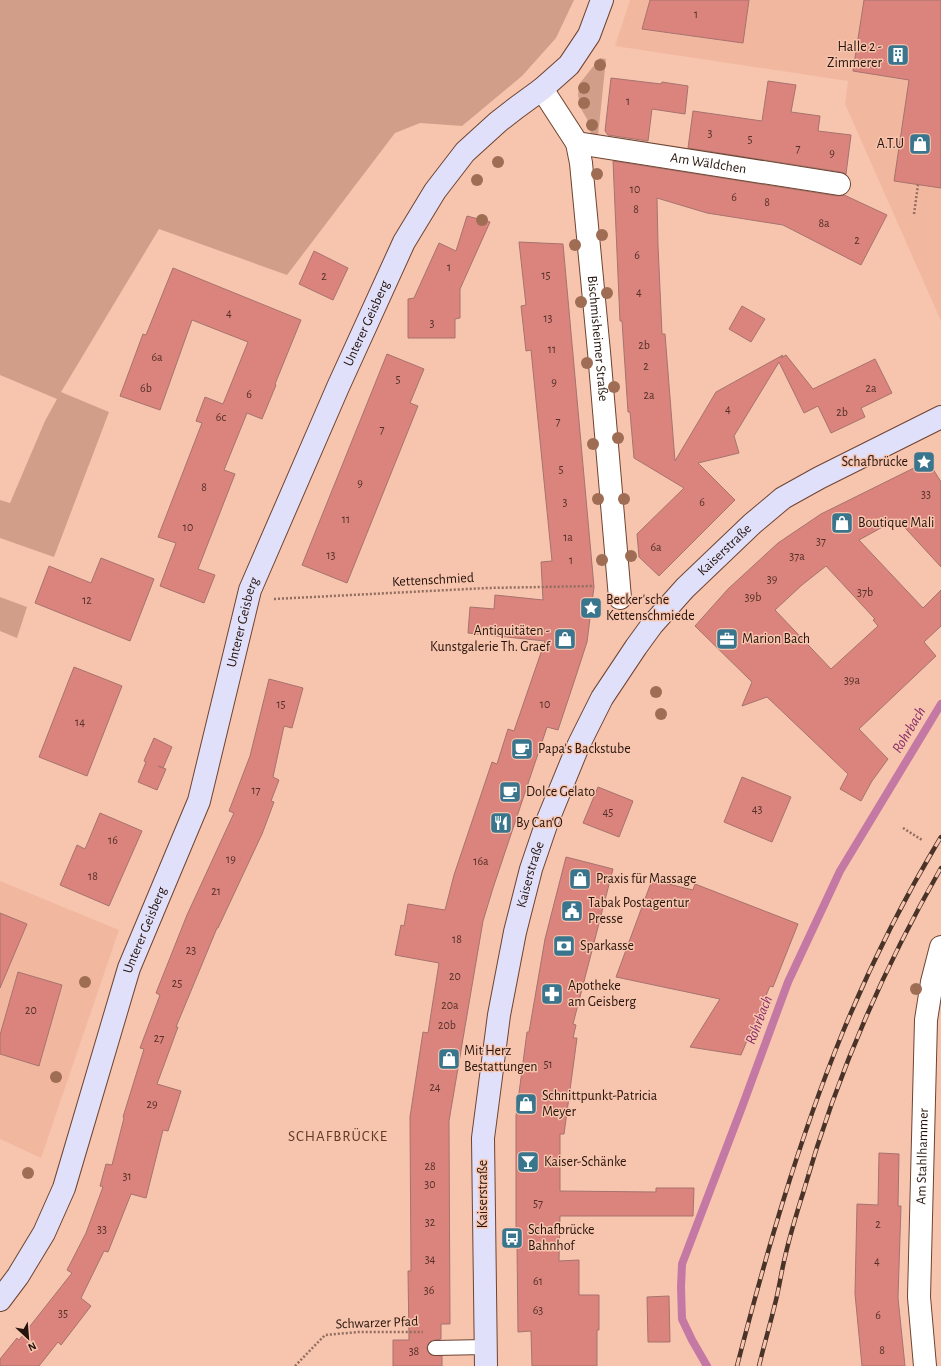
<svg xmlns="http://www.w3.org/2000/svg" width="941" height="1366" viewBox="0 0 941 1366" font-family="'Alegreya Sans',sans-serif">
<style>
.built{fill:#f2b89f}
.green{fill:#d19f89}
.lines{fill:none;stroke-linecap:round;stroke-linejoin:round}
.stream{stroke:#c479a4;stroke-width:8}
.building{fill:#db847d;stroke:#a6736e;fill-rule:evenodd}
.lane-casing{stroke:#6e4431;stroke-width:16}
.street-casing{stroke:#6e4431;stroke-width:24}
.secondary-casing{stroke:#6e4431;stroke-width:24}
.path{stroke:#916e5f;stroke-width:2.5;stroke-dasharray:2 2;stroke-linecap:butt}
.lane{stroke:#fff;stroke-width:14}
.street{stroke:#fff;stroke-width:22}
.secondary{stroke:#e1e0fb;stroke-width:22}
.rail-casing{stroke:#4a3328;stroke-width:4.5}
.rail{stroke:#f7c4ae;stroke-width:3;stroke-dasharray:9;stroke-linecap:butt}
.tree{fill:#9f6c54}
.labels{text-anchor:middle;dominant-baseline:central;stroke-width:3;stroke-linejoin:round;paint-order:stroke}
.number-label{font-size:12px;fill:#533028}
.poi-label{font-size:14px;fill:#26140c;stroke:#f7c4ae;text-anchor:start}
.street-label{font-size:14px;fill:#26140c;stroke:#f7c4ae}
.water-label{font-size:15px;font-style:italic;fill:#882e68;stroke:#f7c4ae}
.neighbourhood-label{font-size:15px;letter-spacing:1px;fill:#613825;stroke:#f7c4ae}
</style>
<rect width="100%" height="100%" fill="#f7c4ae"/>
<g class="built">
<path d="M 630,0 L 941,0 L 941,321 L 845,104 L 848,81 L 615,46 Z"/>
<path d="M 0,881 L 119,930 L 41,1158 L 0,1139 Z"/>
</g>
<g class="green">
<path d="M 0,0 L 574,0 L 556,38 L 522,76 L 462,126 L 420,123 L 395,133 L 287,275 L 159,229 L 61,392 L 109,412 L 54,557 L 0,538 L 0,500 L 10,503 L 45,421 L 57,399 L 0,375 Z"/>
<path d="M 600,58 L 606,59 L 598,136 L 591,134 L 587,119 L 580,107 L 578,94 L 580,83 Z"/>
<path d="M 0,597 L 27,607 L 17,638 L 0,631 Z"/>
</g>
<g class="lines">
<path class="stream" d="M 707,1366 L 692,1340 L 682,1319 L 681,1287 L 682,1264 L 742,1107 L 788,982 L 840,871 L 941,704"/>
</g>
<g class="building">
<path d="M 650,0 L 749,0 L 743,43 L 642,29 Z"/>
<path d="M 864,0 L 941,0 L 941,188 L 894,181 L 909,80 L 853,71 Z"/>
<path d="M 611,78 L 661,84 L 662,82 L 688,86 L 685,114 L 652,109 L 648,141 L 608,135 L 605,131 Z"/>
<path d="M 768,81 L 796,85 L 791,112 L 820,116 L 818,131 L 851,135 L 846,174 L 841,172 L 688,148 L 693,111 L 762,121 Z"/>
<path d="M 613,161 L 837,196 L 844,195 L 887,215 L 861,265 L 783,225 L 707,213 L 657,198 L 658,245 L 662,334 L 665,334 L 675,461 L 716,392 L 783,355 L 781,358 L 786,355 L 813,389 L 875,359 L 892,393 L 861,408 L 865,417 L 831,433 L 818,406 L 804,413 L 779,362 L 734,436 L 739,453 L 698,463 L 735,500 L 659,576 L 639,557 L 637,534 L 684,488 L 634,458 L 630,412 L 628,412 L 622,321 L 620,321 Z"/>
<path d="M 467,216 L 490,222 L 460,289 L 460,318 L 455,319 L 455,338 L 408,338 L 408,299 L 414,298 L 439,243 L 456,251 Z"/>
<path d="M 519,242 L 563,244 L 594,587 L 587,642 L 573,685 L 558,730 L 547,727 L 493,888 L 483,921 L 449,1121 L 450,1324 L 441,1324 L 441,1339 L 431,1341 L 428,1344 L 427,1348 L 428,1352 L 431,1355 L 442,1356 L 442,1366 L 393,1366 L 393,1340 L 409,1340 L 408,1271 L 411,1271 L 410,1117 L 423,1032 L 428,1033 L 439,963 L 395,955 L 401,925 L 404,926 L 408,904 L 445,910 L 454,875 L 492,762 L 497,764 L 508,729 L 514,731 L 545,641 L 468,633 L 470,607 L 494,609 L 495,595 L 543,600 L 541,562 L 552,561 L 531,350 L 526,351 L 521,306 L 526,305 Z"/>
<path d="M 314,251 L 348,268 L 333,300 L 299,284 Z"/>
<path d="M 173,268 L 301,320 L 275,384 L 276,385 L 262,419 L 247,413 L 224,470 L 235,474 L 198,569 L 215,575 L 204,603 L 160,586 L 176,543 L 158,537 L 202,423 L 196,421 L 205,397 L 223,404 L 248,342 L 192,320 L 160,410 L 120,396 L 143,334 L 146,335 Z"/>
<path d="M 742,306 L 765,319 L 751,342 L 729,329 Z"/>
<path d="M 387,354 L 424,369 L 410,403 L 418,406 L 347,583 L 302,565 Z"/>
<path d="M 928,461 L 941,482 L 941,567 L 897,519 L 859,540 L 923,608 L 941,590 L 941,626 L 924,642 L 936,656 L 859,729 L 888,759 L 872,781 L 861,801 L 840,789 L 848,774 L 767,697 L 742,706 L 752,682 L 695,626 L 728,589 L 778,543 L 821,514 ZM 826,566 L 875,619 L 873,620 L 878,626 L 831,669 L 775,610 L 802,585 Z"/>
<path d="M 101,558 L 154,579 L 130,641 L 35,603 L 49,566 L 91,583 Z"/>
<path d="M 74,667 L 122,686 L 87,776 L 39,757 Z"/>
<path d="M 269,679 L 303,688 L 292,728 L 284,726 L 273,777 L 279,780 L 271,801 L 274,802 L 262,834 L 218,928 L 217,928 L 176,1027 L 178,1027 L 157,1084 L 181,1091 L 168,1131 L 163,1130 L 146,1198 L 131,1194 L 108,1252 L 104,1251 L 81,1298 L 91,1306 L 61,1345 L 58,1342 L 39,1366 L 0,1366 L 0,1359 L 17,1338 L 19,1340 L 72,1273 L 67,1270 L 86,1233 L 103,1187 L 100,1186 L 106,1164 L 112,1165 L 124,1118 L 123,1117 L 144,1049 L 140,1048 L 160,995 L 156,993 L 187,915 L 234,813 L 229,811 L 250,756 Z"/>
<path d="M 154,738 L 172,747 L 163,768 L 158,766 L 166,769 L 157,790 L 138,782 L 146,762 L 144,761 Z"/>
<path d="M 742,777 L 791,797 L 772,842 L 724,822 Z"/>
<path d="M 598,787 L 633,801 L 619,837 L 583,823 Z"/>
<path d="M 100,813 L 142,831 L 109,906 L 60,885 L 77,845 L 85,849 Z"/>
<path d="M 566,857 L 613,869 L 573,1024 L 576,1025 L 573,1038 L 577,1038 L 564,1134 L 560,1134 L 560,1191 L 656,1192 L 656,1188 L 694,1188 L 693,1216 L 560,1216 L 559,1261 L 579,1260 L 579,1295 L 599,1295 L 599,1330 L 597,1330 L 597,1366 L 532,1366 L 531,1331 L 518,1332 L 517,1244 L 516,1244 L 516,1116 L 527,1032 L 529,1032 L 545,939 Z"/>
<path d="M 652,880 L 693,890 L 695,884 L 798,924 L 773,987 L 770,986 L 741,1055 L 690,1047 L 720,999 L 616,977 Z"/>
<path d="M 0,913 L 27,924 L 0,988 Z"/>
<path d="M 18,972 L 62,985 L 39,1066 L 0,1054 L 0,1035 Z"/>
<path d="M 879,1153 L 899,1154 L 898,1206 L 901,1206 L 898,1298 L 905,1366 L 862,1366 L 855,1294 L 857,1204 L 878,1205 Z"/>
<path d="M 669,1296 L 670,1342 L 648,1342 L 647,1297 Z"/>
</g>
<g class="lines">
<g class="lane-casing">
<path id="lane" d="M 435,1348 L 485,1347"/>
</g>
<g class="street-casing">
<g id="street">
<path id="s1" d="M 542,89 L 577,143 L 581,163 L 599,352 L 620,598"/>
<path id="s2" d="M 577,143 L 839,184"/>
<path id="s3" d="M 925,1366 L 919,1297 L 926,1020 L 932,982 L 941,947"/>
</g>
</g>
<g class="secondary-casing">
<g id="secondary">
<path id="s4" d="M 0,1300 L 18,1276 L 44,1233 L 64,1188 L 129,968 L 199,801 L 250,590 L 338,387 L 404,242 L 435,191 L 465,152 L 498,122 L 516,108 L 542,89 L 569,65 L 589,35 L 602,0"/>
<path id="s5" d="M 486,1366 L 483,1138 L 499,1015 L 515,932 L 531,869 L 547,822 L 579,744 L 602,698 L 636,647 L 652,625 L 685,588 L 752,524 L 783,498 L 819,478 L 941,417"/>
</g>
</g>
<g class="path">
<path d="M 914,214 L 918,185"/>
<path d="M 274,599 L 487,588 L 594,586"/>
<path d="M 903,828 L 922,840"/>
<path d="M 295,1366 L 325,1335 L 359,1332 L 423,1332"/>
</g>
<use href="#lane" class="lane"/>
<use href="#street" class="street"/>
<use href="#secondary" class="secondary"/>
<g class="rail-casing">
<g id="rail">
<path d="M 737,1366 C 766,1254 798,1142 842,1034 C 870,966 903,900 941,837"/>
<path d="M 759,1366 C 764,1345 770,1325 775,1304 C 779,1289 781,1273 785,1257 C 790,1235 797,1212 804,1190 C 836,1078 883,969 941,868"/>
</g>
</g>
<use href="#rail" class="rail"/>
</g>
<g class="tree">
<circle cx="600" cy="65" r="6"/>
<circle cx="584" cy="88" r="6"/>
<circle cx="584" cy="103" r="6"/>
<circle cx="592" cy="125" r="6"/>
<circle cx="498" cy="162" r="6"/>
<circle cx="597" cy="174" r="6"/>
<circle cx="477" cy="180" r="6"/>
<circle cx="482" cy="220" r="6"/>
<circle cx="602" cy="235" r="6"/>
<circle cx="575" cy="245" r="6"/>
<circle cx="607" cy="293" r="6"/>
<circle cx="581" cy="302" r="6"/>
<circle cx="587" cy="363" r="6"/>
<circle cx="614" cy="387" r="6"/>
<circle cx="618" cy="438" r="6"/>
<circle cx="593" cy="444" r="6"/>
<circle cx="598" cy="499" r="6"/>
<circle cx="624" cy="499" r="6"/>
<circle cx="631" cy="556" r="6"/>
<circle cx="602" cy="560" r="6"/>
<circle cx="656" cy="692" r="6"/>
<circle cx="661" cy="714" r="6"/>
<circle cx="85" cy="982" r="6"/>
<circle cx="916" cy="989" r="6"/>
<circle cx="56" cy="1077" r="6"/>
<circle cx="28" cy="1173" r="6"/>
</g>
<defs>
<g id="building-square" transform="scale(1.15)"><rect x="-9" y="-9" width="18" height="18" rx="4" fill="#39768d" stroke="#f7c4ae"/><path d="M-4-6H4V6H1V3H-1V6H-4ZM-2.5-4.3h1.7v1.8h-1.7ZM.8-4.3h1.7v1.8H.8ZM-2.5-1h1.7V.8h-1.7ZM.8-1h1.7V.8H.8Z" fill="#fff"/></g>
<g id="shop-square" transform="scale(1.15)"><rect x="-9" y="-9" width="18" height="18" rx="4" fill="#39768d" stroke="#f7c4ae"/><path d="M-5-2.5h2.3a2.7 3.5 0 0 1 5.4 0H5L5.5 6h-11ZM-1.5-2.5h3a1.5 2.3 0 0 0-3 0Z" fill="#fff"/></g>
<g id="sight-square" transform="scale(1.15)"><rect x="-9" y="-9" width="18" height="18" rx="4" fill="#39768d" stroke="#f7c4ae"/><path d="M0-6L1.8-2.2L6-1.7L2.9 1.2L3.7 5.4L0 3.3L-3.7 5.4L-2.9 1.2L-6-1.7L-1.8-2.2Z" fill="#fff"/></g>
<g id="office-square" transform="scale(1.15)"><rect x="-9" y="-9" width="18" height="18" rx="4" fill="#39768d" stroke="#f7c4ae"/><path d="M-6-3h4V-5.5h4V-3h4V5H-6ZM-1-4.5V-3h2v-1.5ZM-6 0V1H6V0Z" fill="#fff"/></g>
<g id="cafe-square" transform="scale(1.15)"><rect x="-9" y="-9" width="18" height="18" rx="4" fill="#39768d" stroke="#f7c4ae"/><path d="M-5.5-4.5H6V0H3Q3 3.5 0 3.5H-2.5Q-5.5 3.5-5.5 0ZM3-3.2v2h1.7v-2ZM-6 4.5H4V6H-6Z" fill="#fff"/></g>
<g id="restaurant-square" transform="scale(1.15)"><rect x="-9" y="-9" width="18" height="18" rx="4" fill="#39768d" stroke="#f7c4ae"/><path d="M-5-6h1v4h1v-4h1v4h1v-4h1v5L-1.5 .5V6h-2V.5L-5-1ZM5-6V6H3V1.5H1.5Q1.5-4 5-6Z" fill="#fff"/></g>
<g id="civic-square" transform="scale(1.15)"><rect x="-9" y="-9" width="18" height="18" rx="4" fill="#39768d" stroke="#f7c4ae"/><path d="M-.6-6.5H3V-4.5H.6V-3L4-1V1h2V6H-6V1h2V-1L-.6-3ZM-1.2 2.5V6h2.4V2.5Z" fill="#fff"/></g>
<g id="bank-square" transform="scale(1.15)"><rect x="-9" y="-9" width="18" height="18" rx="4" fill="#39768d" stroke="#f7c4ae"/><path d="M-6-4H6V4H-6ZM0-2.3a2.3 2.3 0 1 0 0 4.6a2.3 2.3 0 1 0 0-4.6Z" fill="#fff"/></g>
<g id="pharmacy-square" transform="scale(1.15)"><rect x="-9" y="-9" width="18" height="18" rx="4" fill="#39768d" stroke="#f7c4ae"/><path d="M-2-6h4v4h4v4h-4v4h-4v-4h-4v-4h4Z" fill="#fff"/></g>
<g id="bar-square" transform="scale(1.15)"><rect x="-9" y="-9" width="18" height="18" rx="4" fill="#39768d" stroke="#f7c4ae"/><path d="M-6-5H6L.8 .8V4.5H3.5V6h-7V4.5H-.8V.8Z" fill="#fff"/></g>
<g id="bus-square" transform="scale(1.15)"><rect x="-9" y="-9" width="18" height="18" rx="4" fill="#39768d" stroke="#f7c4ae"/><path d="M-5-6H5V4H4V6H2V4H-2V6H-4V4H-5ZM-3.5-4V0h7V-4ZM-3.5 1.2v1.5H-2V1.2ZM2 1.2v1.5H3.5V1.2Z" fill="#fff"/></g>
</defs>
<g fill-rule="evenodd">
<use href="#building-square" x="898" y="55"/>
<use href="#shop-square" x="920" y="144"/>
<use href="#sight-square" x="924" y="462"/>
<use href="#shop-square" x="842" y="523"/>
<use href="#sight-square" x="591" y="608"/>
<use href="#shop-square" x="565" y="639"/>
<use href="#office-square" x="727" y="639"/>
<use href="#cafe-square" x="522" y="749"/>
<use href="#cafe-square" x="510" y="792"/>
<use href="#restaurant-square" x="501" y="823"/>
<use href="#shop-square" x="580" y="879"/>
<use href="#civic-square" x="572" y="911"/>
<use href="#bank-square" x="564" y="946"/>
<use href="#pharmacy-square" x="552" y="994"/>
<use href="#shop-square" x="449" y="1059"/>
<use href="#shop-square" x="526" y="1104"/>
<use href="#bar-square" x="528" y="1162"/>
<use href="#bus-square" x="512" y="1238"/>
</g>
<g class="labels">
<g class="number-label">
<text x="696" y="14">1</text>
<text x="628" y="101">1</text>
<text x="710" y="133">3</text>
<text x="750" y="139">5</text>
<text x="798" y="148">7</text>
<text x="832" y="153">9</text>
<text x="635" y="189">10</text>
<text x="734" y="197">6</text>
<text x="767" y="202">8</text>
<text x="636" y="209">8</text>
<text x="824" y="223">8a</text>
<text x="857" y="240">2</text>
<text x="637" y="255">6</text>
<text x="449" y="267">1</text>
<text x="546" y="275">15</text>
<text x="324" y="276">2</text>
<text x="639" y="292">4</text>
<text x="229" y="313">4</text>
<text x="548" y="318">13</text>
<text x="432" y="323">3</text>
<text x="644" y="345">2b</text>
<text x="552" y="349">11</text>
<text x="157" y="357">6a</text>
<text x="646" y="366">2</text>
<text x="398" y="379">5</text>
<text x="554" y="382">9</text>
<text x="146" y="388">6b</text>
<text x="871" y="388">2a</text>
<text x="249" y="394">6</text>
<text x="649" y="395">2a</text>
<text x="728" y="409">4</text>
<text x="842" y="412">2b</text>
<text x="221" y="417">6c</text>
<text x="558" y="421">7</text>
<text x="382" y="429">7</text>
<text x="561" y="469">5</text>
<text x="360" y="483">9</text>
<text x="204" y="487">8</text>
<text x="926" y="494">33</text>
<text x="565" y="502">3</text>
<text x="702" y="502">6</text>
<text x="346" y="519">11</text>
<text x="188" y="527">10</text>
<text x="568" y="537">1a</text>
<text x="821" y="541">37</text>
<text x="656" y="547">6a</text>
<text x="331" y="555">13</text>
<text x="797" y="556">37a</text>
<text x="571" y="560">1</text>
<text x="772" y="579">39</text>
<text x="865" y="592">37b</text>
<text x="753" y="597">39b</text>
<text x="87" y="600">12</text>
<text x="852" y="680">39a</text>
<text x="281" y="704">15</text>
<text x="545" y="704">10</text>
<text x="80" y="722">14</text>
<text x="256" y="790">17</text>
<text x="757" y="809">43</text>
<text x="608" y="812">45</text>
<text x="113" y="840">16</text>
<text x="231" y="859">19</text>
<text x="481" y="861">16a</text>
<text x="93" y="876">18</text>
<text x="216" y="891">21</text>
<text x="457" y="939">18</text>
<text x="191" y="950">23</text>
<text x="455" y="976">20</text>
<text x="177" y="983">25</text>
<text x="450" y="1005">20a</text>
<text x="31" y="1010">20</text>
<text x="447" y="1025">20b</text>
<text x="159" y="1038">27</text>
<text x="548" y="1064">51</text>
<text x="435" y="1087">24</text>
<text x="152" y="1104">29</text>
<text x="430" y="1166">28</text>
<text x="127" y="1176">31</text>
<text x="430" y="1184">30</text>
<text x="538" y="1203">57</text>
<text x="430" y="1222">32</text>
<text x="878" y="1224">2</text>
<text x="102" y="1229">33</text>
<text x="430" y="1259">34</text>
<text x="877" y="1261">4</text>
<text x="538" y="1281">61</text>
<text x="429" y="1290">36</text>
<text x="538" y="1310">63</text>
<text x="63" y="1313">35</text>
<text x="878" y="1315">6</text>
<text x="882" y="1350">8</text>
<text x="414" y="1351">38</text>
</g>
<g class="poi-label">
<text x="882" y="47" text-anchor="end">Halle 2 -<tspan x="882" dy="16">Zimmerer</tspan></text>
<text x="904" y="144" text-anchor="end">A.T.U</text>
<text x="908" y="462" text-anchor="end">Schafbrücke</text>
<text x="858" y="523">Boutique Mali</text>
<text x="606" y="600">Becker'sche<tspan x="606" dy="16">Kettenschmiede</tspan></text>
<text x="550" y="631" text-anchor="end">Antiquitäten -<tspan x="550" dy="16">Kunstgalerie Th. Graef</tspan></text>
<text x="742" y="639">Marion Bach</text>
<text x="538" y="749">Papa's Backstube</text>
<text x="526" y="792">Dolce Gelato</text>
<text x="516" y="823">By Can‘O</text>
<text x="596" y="879">Praxis für Massage</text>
<text x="588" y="903">Tabak Postagentur<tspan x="588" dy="16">Presse</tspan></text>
<text x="580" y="946">Sparkasse</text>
<text x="568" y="986">Apotheke<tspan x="568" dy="16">am Geisberg</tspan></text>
<text x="464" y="1051">Mit Herz<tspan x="464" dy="16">Bestattungen</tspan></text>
<text x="542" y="1096">Schnittpunkt-Patricia<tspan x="542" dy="16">Meyer</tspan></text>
<text x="544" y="1162">Kaiser-Schänke</text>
<text x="528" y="1230">Schafbrücke<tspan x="528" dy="16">Bahnhof</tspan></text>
</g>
<g class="street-label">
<text stroke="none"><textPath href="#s2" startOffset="133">Am Wäldchen</textPath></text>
<text stroke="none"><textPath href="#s4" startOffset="1048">Unterer Geisberg</textPath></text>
<text stroke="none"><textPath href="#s1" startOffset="261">Bischmisheimer Straße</textPath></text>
<text stroke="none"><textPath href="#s5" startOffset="880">Kaiserstraße</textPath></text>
<text transform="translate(433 580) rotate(-3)">Kettenschmied</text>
<text stroke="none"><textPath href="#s4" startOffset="724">Unterer Geisberg</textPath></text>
<text stroke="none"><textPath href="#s5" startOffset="496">Kaiserstraße</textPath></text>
<text stroke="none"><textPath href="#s4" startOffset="400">Unterer Geisberg</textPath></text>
<text stroke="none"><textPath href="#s3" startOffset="210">Am Stahlhammer</textPath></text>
<text transform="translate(483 1194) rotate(-90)">Kaiserstraße</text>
<text transform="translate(377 1323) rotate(-2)">Schwarzer Pfad</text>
</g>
<g class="water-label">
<text transform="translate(909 730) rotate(-59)">Rohrbach</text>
<text transform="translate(759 1020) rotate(-69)">Rohrbach</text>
</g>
<g class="neighbourhood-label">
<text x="338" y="1136">SCHAFBRÜCKE</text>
</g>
</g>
<g transform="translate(28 1338) rotate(154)" stroke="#f7c4ae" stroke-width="3" paint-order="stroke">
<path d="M0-3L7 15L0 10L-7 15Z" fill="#26140c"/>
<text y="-6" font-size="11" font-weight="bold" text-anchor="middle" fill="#26140c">N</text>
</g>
</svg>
